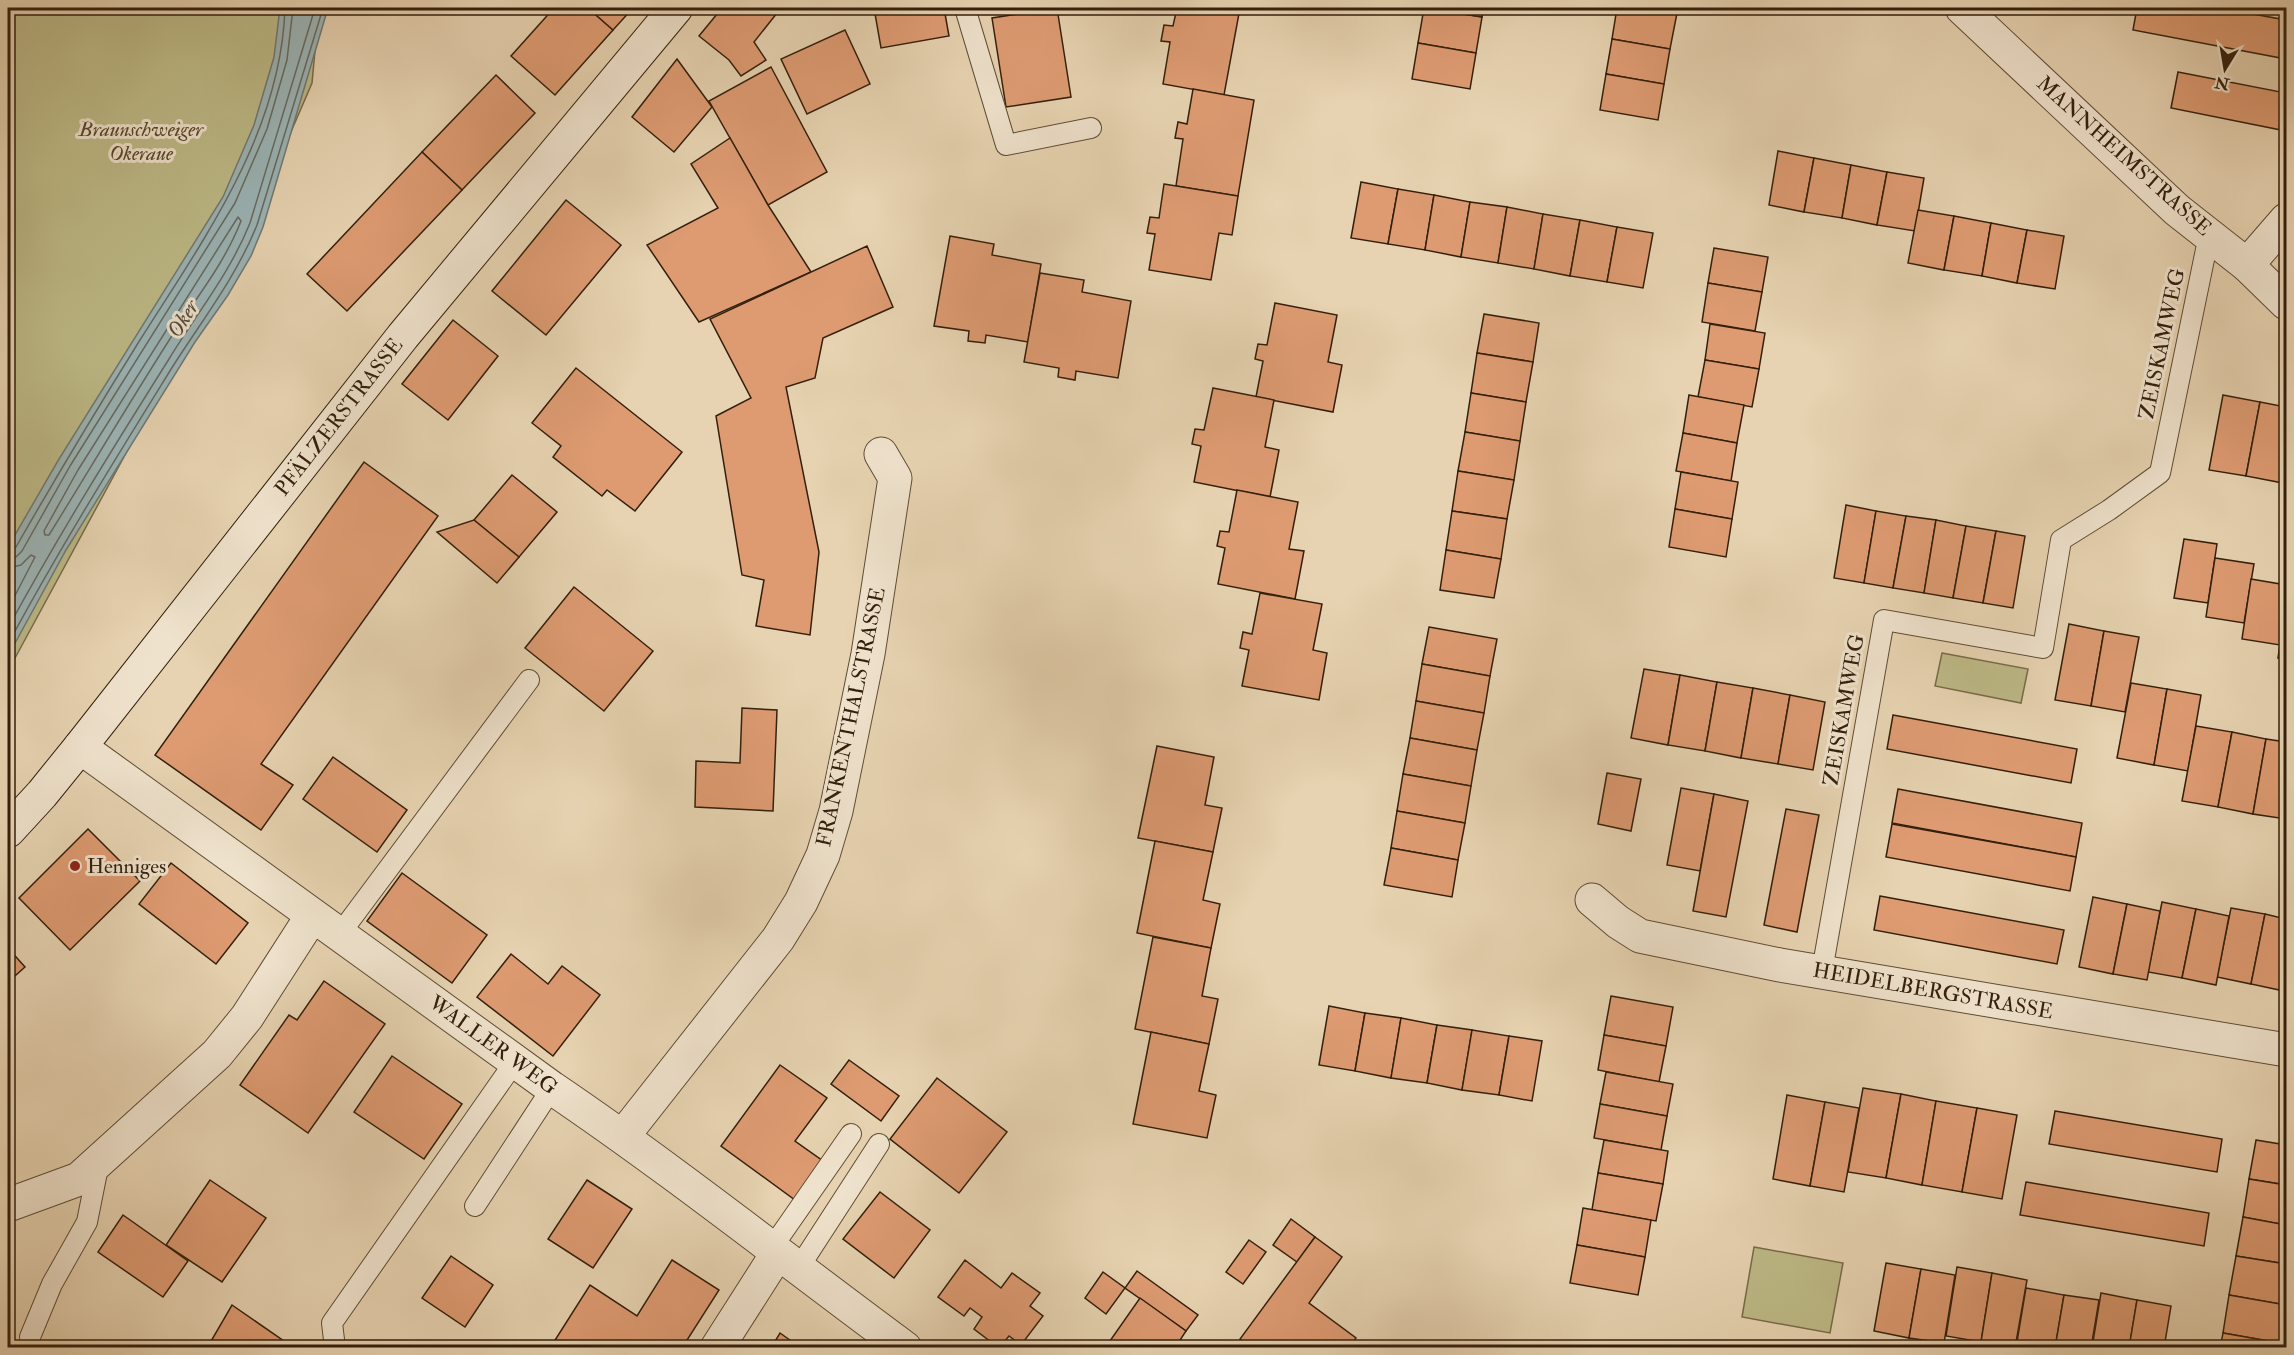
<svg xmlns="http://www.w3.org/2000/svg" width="2294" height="1355" viewBox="0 0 2294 1355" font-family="'IM FELL Double Pica',serif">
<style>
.green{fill:#bdba87;stroke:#786c4a;stroke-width:1.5}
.water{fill:#9bb5b7;stroke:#717973;stroke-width:1.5}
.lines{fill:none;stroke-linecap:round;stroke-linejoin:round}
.shore{stroke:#676a62;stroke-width:1.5}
.building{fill:#de9b72;stroke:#331f0c;stroke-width:1.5}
.lane-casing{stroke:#604c35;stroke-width:22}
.street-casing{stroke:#604c35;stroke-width:35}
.secondary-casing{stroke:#331f0c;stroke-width:35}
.lane{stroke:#efe2cc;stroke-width:20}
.street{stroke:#efe2cc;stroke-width:33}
.secondary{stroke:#efe2cc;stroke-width:33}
.poi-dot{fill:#8f2418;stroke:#efe2cc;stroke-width:2}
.labels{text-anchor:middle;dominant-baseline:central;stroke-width:6;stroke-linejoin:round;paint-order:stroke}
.park-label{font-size:21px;font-style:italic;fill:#56462b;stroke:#efe2cc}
.street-label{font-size:21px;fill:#331f0c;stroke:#efe2cc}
.poi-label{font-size:21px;fill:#331f0c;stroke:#efe2cc;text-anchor:start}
.water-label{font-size:22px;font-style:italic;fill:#524c3f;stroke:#efe2cc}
</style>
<rect width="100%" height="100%" fill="#e7d3b1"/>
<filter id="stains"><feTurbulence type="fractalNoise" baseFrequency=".00333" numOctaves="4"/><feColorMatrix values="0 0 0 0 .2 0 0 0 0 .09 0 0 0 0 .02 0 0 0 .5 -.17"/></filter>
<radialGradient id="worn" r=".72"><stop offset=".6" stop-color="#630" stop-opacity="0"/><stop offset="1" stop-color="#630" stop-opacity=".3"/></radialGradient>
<g class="green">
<path d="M 8,8 L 319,8 L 312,83 L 256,213 L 8,671 Z"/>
<path d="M 1942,653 L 2028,669 L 2021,703 L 1935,686 Z"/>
<path d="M 1754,1247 L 1843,1263 L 1830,1333 L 1742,1317 Z"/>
</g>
<path class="water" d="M 280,8 L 328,8 L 263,227 L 251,256 L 228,295 L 195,342 L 66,550 L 8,656 L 8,547 L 59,459 L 223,197 L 254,125 L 274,57 Z"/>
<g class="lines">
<g class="shore">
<path d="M 238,217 L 241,221 C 225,262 199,294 175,331 C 132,398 91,467 49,535 L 45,535 L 44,531 L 78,470 Z"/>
<path d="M 8,551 L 16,547 C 56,477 97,409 140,340 C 204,239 281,133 285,8"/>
<path d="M 8,559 L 16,557 L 22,551 L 70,466 L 235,203 L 267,129 L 287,60 L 293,8"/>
<path d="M 8,568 L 21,565 L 31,555 L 35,557 L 8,609"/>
<path d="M 8,628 C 58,536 113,448 169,359 C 197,313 230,273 250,223 L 315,8"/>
<path d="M 8,644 C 59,549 116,458 173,366 C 203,319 236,277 257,225 L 323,8"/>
</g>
</g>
<g class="building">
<path d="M 554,8 L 588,8 L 613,30 L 555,95 L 511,56 Z"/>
<path d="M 588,8 L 633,8 L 613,30 Z"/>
<path d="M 722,8 L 781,8 L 754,42 L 766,60 L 741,76 L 729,60 L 699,36 Z"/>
<path d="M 874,8 L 944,8 L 949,36 L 881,48 Z"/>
<path d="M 1057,8 L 1071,97 L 1006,107 L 992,18 Z"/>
<path d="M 1177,8 L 1240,8 L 1224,95 L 1163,84 L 1170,42 L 1161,41 L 1164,25 L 1173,26 Z"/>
<path d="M 1424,8 L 1482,17 L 1476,53 L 1418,43 Z"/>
<path d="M 1425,8 L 1484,8 L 1482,17 Z"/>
<path d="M 1617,8 L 1644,8 L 1677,13 L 1670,49 L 1612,39 Z"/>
<path d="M 1644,8 L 1677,8 L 1677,13 Z"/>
<path d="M 2137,8 L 2219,8 L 2286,20 L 2286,59 L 2133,30 Z"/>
<path d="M 845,30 L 870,84 L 807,114 L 781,59 Z"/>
<path d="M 1612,39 L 1670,49 L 1664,84 L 1606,74 Z"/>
<path d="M 1418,43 L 1476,53 L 1470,89 L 1412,79 Z"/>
<path d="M 677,59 L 712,107 L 674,152 L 632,117 Z"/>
<path d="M 771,67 L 827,172 L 768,205 L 709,101 Z"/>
<path d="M 2178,72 L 2286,93 L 2286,131 L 2171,108 Z"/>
<path d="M 1606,74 L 1664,84 L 1658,120 L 1600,110 Z"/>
<path d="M 496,75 L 535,113 L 462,190 L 422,152 Z"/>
<path d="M 1193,89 L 1254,100 L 1238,196 L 1176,186 L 1183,139 L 1175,138 L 1178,122 L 1187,124 Z"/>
<path d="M 730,138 L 768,205 L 811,272 L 699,322 L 647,245 L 718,208 L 691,164 Z"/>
<path d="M 1778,151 L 1814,158 L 1804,212 L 1769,205 Z"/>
<path d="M 422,152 L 462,190 L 347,311 L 307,274 Z"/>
<path d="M 1814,158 L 1851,165 L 1842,218 L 1804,212 Z"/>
<path d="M 1851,165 L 1887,172 L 1877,225 L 1842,218 Z"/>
<path d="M 1887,172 L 1924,178 L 1915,231 L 1877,225 Z"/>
<path d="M 1361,182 L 1398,189 L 1388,244 L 1351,238 Z"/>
<path d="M 1164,184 L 1238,196 L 1232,235 L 1219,233 L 1211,280 L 1149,270 L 1155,234 L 1147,233 L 1150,217 L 1159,218 Z"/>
<path d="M 1398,189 L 1434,195 L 1425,250 L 1388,244 Z"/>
<path d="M 1434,195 L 1470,202 L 1461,257 L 1425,250 Z"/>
<path d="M 566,200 L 621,245 L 546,335 L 492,291 Z"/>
<path d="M 1470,202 L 1507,207 L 1498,263 L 1461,257 Z"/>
<path d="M 1507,207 L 1543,214 L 1534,269 L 1498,263 Z"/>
<path d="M 1918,210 L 1954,216 L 1944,270 L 1908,263 Z"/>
<path d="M 1543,214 L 1580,220 L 1570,276 L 1534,269 Z"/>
<path d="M 1954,216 L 1991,223 L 1982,276 L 1944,270 Z"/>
<path d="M 1580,220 L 1617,227 L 1607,282 L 1570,276 Z"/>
<path d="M 1991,223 L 2027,230 L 2017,283 L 1982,276 Z"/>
<path d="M 1617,227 L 1653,233 L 1643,288 L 1607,282 Z"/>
<path d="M 2027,230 L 2064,236 L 2055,289 L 2017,283 Z"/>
<path d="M 950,236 L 994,244 L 992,255 L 1041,264 L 1028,342 L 986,335 L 985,343 L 968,341 L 969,331 L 934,326 Z"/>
<path d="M 867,246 L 893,307 L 823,338 L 815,378 L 786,387 L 819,552 L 810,635 L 756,626 L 764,580 L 742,575 L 716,416 L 751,398 L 710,319 Z"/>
<path d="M 1714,248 L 1768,257 L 1762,292 L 1708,283 Z"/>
<path d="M 1040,273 L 1084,280 L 1082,292 L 1131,301 L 1118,378 L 1076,371 L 1075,380 L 1058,377 L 1059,368 L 1024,362 Z"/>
<path d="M 1708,283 L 1762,292 L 1755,331 L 1702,322 Z"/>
<path d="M 1275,303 L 1337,315 L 1328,362 L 1342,365 L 1333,412 L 1256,397 L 1263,361 L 1255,359 L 1258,344 L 1267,345 Z"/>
<path d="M 1484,314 L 1539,323 L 1533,362 L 1477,353 Z"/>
<path d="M 453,320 L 498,356 L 448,420 L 402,384 Z"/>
<path d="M 1710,324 L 1765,333 L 1759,369 L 1705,360 Z"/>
<path d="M 1477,353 L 1533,362 L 1526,402 L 1471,393 Z"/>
<path d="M 1705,360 L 1759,369 L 1752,407 L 1698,397 Z"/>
<path d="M 576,368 L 682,452 L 635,511 L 607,490 L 602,496 L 553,457 L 561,446 L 532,423 Z"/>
<path d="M 1213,388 L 1274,400 L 1265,447 L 1279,450 L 1270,497 L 1194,482 L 1201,446 L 1192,444 L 1195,429 L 1204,430 Z"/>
<path d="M 1471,393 L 1526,402 L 1520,441 L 1465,432 Z"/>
<path d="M 1689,395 L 1744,405 L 1737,443 L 1683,433 Z"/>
<path d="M 2223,395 L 2260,402 L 2246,476 L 2209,470 Z"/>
<path d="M 2260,402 L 2286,407 L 2286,464 L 2283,483 L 2246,476 Z"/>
<path d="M 1465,432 L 1520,441 L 1514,480 L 1458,471 Z"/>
<path d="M 1683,433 L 1737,443 L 1731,481 L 1676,471 Z"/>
<path d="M 364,462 L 438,516 L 261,764 L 293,785 L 261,830 L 155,755 Z"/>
<path d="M 2286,464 L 2286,500 L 2280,499 Z"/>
<path d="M 1458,471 L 1514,480 L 1507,519 L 1452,511 Z"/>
<path d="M 1681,472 L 1738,482 L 1732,519 L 1675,509 Z"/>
<path d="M 512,475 L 557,512 L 519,557 L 474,520 Z"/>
<path d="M 1237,490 L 1298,502 L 1289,549 L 1304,551 L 1295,599 L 1218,584 L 1225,548 L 1217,546 L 1220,531 L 1229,532 Z"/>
<path d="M 1846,505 L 1876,511 L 1864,583 L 1834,578 Z"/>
<path d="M 1675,509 L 1732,519 L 1726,557 L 1669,547 Z"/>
<path d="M 1452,511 L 1507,519 L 1501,559 L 1446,550 Z"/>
<path d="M 1876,511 L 1906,516 L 1893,588 L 1864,583 Z"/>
<path d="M 1906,516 L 1936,520 L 1924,593 L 1893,588 Z"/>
<path d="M 474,520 L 519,557 L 497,583 L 437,532 Z"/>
<path d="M 1936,520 L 1966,526 L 1953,598 L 1924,593 Z"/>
<path d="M 1966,526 L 1996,531 L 1983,603 L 1953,598 Z"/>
<path d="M 1996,531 L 2025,536 L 2013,608 L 1983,603 Z"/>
<path d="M 2184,539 L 2217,544 L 2208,603 L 2174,598 Z"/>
<path d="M 1446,550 L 1501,559 L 1494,598 L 1440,590 Z"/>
<path d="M 2215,558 L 2254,564 L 2244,623 L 2206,617 Z"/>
<path d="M 2251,579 L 2286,585 L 2286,604 L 2280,645 L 2242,639 Z"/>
<path d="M 574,587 L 653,651 L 604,711 L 525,648 Z"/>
<path d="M 1260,593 L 1322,604 L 1313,650 L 1327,653 L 1319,700 L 1242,686 L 1249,650 L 1240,648 L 1243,632 L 1252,634 Z"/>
<path d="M 2286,604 L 2286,659 L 2278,658 Z"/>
<path d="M 2069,624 L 2104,631 L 2091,706 L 2055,700 Z"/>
<path d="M 1429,627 L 1497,639 L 1490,676 L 1422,664 Z"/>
<path d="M 2104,631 L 2139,637 L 2125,712 L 2091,706 Z"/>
<path d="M 1422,664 L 1490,676 L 1484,713 L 1416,701 Z"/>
<path d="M 1644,669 L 1680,675 L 1668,745 L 1631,738 Z"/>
<path d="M 1680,675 L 1717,682 L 1705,751 L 1668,745 Z"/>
<path d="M 1717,682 L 1753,688 L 1741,758 L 1705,751 Z"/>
<path d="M 2131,683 L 2167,689 L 2154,765 L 2117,758 Z"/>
<path d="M 1753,688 L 1790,695 L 1778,764 L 1741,758 Z"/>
<path d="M 2167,689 L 2201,695 L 2188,771 L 2154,765 Z"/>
<path d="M 1790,695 L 1825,702 L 1813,770 L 1778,764 Z"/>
<path d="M 1416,701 L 1484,713 L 1477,750 L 1410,738 Z"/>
<path d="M 742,708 L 777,710 L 773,811 L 695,807 L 696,761 L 740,763 Z"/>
<path d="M 1893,715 L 2077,749 L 2071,783 L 1887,749 Z"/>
<path d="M 2196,726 L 2232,732 L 2218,807 L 2182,801 Z"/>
<path d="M 2232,732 L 2266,739 L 2253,814 L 2218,807 Z"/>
<path d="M 1410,738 L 1477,750 L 1471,786 L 1403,774 Z"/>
<path d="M 2266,739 L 2286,742 L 2286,819 L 2253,814 Z"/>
<path d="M 1157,746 L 1214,757 L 1205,805 L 1222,808 L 1213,852 L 1138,838 Z"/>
<path d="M 333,757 L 407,810 L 377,852 L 303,799 Z"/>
<path d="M 1607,773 L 1641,779 L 1631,831 L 1598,824 Z"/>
<path d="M 1403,774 L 1471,786 L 1465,823 L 1397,811 Z"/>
<path d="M 1681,788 L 1714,794 L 1700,871 L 1667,865 Z"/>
<path d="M 1898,789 L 2082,823 L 2076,857 L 1892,823 Z"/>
<path d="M 1714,794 L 1748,801 L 1726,917 L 1693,911 Z"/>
<path d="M 1786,809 L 1819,815 L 1797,932 L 1764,925 Z"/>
<path d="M 1397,811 L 1465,823 L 1458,860 L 1391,848 Z"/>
<path d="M 1892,824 L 2076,857 L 2070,891 L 1886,857 Z"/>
<path d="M 88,829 L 140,881 L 70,950 L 19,898 Z"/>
<path d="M 1155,841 L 1213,852 L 1203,900 L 1220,904 L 1211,948 L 1137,933 Z"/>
<path d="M 1391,848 L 1458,860 L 1452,897 L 1384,885 Z"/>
<path d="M 171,863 L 248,923 L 216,964 L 139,904 Z"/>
<path d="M 402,873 L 487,935 L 452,983 L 367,921 Z"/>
<path d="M 1880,896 L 2064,930 L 2057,964 L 1874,930 Z"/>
<path d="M 2093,897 L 2127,904 L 2113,974 L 2079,967 Z"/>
<path d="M 2162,902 L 2196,909 L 2182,978 L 2148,972 Z"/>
<path d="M 2127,904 L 2160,911 L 2147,980 L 2113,974 Z"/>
<path d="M 2231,908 L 2265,914 L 2251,984 L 2217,977 Z"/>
<path d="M 2196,909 L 2229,916 L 2216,985 L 2182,978 Z"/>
<path d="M 2265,914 L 2286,919 L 2286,980 L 2284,991 L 2251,984 Z"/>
<path d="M 1153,937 L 1211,948 L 1202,996 L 1218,999 L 1209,1044 L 1135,1029 Z"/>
<path d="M 8,948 L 25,967 L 8,982 Z"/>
<path d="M 511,954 L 548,984 L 562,966 L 600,995 L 553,1056 L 477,997 Z"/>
<path d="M 2286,980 L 2286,999 L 2283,999 Z"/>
<path d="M 324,981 L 385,1024 L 308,1133 L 240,1085 L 289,1015 L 297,1020 Z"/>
<path d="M 1611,996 L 1673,1007 L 1666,1046 L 1604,1035 Z"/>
<path d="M 1329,1006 L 1365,1013 L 1355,1071 L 1319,1065 Z"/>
<path d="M 1365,1013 L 1401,1018 L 1391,1078 L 1355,1071 Z"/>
<path d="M 1401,1018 L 1437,1025 L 1427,1083 L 1391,1078 Z"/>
<path d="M 1437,1025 L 1472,1030 L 1462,1090 L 1427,1083 Z"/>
<path d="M 1472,1030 L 1509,1036 L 1499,1095 L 1462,1090 Z"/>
<path d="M 1151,1032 L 1209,1044 L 1199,1091 L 1216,1095 L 1207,1138 L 1133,1124 Z"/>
<path d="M 1604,1035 L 1666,1046 L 1659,1082 L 1598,1070 Z"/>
<path d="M 1509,1036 L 1542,1041 L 1532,1101 L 1499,1095 Z"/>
<path d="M 392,1056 L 462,1104 L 424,1159 L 354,1112 Z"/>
<path d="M 849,1060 L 899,1096 L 881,1121 L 831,1084 Z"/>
<path d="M 780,1065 L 827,1098 L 795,1141 L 823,1161 L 795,1200 L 721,1146 Z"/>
<path d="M 1606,1072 L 1673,1084 L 1667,1116 L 1600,1104 Z"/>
<path d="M 937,1078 L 1007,1132 L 959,1193 L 890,1139 Z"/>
<path d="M 1863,1088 L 1901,1094 L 1886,1178 L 1848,1172 Z"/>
<path d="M 1901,1094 L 1936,1101 L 1922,1185 L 1886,1178 Z"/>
<path d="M 1787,1095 L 1825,1102 L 1810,1186 L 1773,1179 Z"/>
<path d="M 1936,1101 L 1977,1108 L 1962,1192 L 1922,1185 Z"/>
<path d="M 1825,1102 L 1859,1108 L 1844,1192 L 1810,1186 Z"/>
<path d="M 1600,1104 L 1667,1116 L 1661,1150 L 1594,1138 Z"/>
<path d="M 1977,1108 L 2017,1115 L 2002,1199 L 1962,1192 Z"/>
<path d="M 2055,1111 L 2222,1139 L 2217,1172 L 2049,1144 Z"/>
<path d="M 1604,1140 L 1668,1151 L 1663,1184 L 1598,1173 Z"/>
<path d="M 2256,1140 L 2286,1145 L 2286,1185 L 2249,1179 Z"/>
<path d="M 1598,1173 L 1663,1184 L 1656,1221 L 1592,1210 Z"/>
<path d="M 2249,1179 L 2286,1185 L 2286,1225 L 2243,1217 Z"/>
<path d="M 210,1180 L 266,1218 L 222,1282 L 166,1245 Z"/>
<path d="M 587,1180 L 632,1209 L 593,1268 L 548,1239 Z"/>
<path d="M 2026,1182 L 2209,1213 L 2204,1246 L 2020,1215 Z"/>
<path d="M 880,1192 L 930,1230 L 894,1278 L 843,1239 Z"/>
<path d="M 1583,1208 L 1651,1220 L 1645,1257 L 1577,1245 Z"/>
<path d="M 123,1215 L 188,1261 L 163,1297 L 98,1252 Z"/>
<path d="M 2243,1217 L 2286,1225 L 2286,1264 L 2236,1256 Z"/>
<path d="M 1291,1219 L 1315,1237 L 1297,1262 L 1273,1245 Z"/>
<path d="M 1315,1237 L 1342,1257 L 1309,1303 L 1356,1338 L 1349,1348 L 1251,1348 L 1240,1339 Z"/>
<path d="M 1249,1240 L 1266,1252 L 1243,1284 L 1226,1272 Z"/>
<path d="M 1577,1245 L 1645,1257 L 1638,1295 L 1570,1283 Z"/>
<path d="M 451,1256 L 493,1285 L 465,1327 L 422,1298 Z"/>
<path d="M 2236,1256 L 2286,1264 L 2286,1305 L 2229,1295 Z"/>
<path d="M 672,1260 L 719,1290 L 682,1348 L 550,1348 L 590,1285 L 637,1316 Z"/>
<path d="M 965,1260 L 1001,1288 L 1012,1273 L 1040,1293 L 1030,1306 L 1043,1316 L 1021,1345 L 1009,1336 L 999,1348 L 974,1329 L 982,1317 L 970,1308 L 964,1316 L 938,1297 Z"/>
<path d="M 1886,1263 L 1921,1269 L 1909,1338 L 1874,1331 Z"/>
<path d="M 1957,1267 L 1992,1273 L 1981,1342 L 1946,1336 Z"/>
<path d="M 1921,1269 L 1955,1275 L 1944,1343 L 1909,1338 Z"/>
<path d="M 1137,1271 L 1198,1315 L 1186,1331 L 1125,1288 Z"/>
<path d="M 1103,1272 L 1125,1288 L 1106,1314 L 1085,1298 Z"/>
<path d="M 1992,1273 L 2027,1280 L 2015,1348 L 1981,1342 Z"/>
<path d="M 2026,1288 L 2064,1295 L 2055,1348 L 2016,1348 Z"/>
<path d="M 2101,1293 L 2137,1300 L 2129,1348 L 2092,1348 Z"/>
<path d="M 2064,1295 L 2099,1300 L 2091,1348 L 2055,1348 Z"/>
<path d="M 2229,1295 L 2286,1305 L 2280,1343 L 2223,1333 Z"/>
<path d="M 1140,1298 L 1186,1331 L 1175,1348 L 1105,1348 Z"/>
<path d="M 2137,1300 L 2171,1306 L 2164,1348 L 2129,1348 Z"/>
<path d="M 232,1305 L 294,1348 L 207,1348 Z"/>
<path d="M 780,1333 L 801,1348 L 771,1348 Z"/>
<path d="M 2223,1333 L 2280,1343 L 2279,1348 L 2220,1348 Z"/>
</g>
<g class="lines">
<g class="lane-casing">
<g id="lane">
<path d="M 965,8 L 1006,145 L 1091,128"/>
<path d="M 339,935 L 529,680"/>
<path d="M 1822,971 L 1884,620 L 2043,648 L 2061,540 L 2109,510 L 2160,473 L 2209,235"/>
<path d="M 475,1206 L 552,1088"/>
<path d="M 771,1249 L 851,1134"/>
<path d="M 798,1269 L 879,1144"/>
<path d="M 30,1337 L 52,1284 L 87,1222 L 99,1162"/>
<path d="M 335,1348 L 332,1323 L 516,1060"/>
</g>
</g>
<g class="street-casing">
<g id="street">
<path d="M 1962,8 L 2177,210 L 2247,265 L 2286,303"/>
<path d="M 2247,265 L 2286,220"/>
<path d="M 80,747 L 552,1088 C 673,1170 787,1261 905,1348"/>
<path d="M 1592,900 L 1618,922 L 1640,936 L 1780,965 L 2286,1050"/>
<path d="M 623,1136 L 778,939 L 801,902 L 823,855 L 836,811 L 868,654 L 895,478 L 881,454"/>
<path d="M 8,1205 L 79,1179 L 217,1054 L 247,1017 L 312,916"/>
<path d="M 717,1348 L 777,1254"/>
</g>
</g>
<g class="secondary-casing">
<path id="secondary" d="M 8,831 L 42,794 L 80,747 L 403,336 L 676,8"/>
</g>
<use href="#lane" class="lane"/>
<use href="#street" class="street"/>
<use href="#secondary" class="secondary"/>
</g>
<circle class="poi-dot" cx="75" cy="866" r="6"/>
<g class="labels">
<g class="park-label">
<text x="141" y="129">Braunschweiger<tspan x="141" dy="24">Okeraue</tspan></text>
</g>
<g class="street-label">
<text transform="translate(2124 156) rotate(42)">MANNHEIMSTRASSE</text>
<text transform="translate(2162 344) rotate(-78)">ZEISKAMWEG</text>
<text transform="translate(339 417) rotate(-52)">PFÄLZERSTRASSE</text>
<text transform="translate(1844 710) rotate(-80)">ZEISKAMWEG</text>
<text transform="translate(851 717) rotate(-78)">FRANKENTHALSTRASSE</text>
<text transform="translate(1933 991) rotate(10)">HEIDELBERGSTRASSE</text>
<text transform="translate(493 1045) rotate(36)">WALLER WEG</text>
</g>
<g class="poi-label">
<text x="87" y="866">Henniges</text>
</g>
<g class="water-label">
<text transform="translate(183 319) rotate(-59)">Oker</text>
</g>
</g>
<rect width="2294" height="1355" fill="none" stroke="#e7d3b1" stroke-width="30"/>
<rect x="9" y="9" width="2276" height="1337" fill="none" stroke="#331f0c" stroke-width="3"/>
<rect x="15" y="15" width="2264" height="1325" fill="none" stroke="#331f0c" stroke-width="1.5"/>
<g transform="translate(2225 69) rotate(191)" stroke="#efe2cc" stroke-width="4.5" paint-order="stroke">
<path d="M0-4.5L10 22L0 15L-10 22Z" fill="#331f0c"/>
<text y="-9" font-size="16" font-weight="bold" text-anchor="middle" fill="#331f0c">N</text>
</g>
<rect width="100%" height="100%" filter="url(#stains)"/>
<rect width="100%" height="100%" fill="url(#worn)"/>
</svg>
